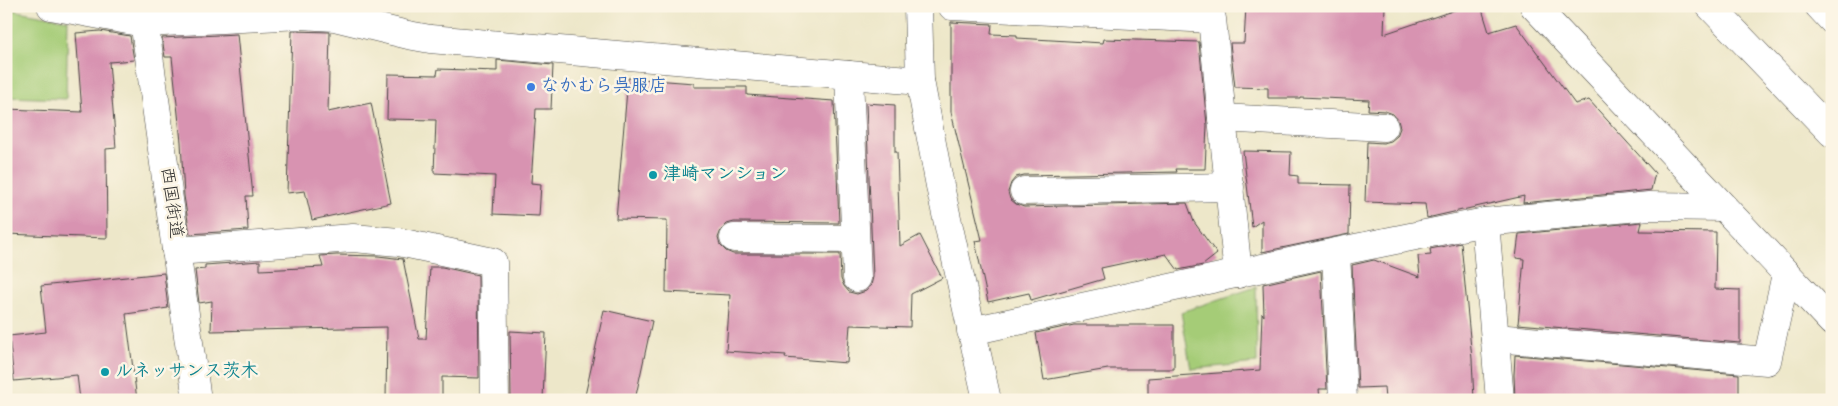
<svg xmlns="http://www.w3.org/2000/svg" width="1838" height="406" viewBox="0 0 1838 406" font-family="Dekko,'Klee One',sans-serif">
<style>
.green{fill:#a5cc77;stroke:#687c51}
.building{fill:#d893b1}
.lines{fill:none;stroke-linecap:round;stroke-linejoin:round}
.street-casing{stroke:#484743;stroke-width:29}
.secondary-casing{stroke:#484743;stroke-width:29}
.highway-casing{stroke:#484743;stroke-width:29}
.street{stroke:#fff;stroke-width:28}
.secondary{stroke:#fff;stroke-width:28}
.highway{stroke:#fff;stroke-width:28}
.shop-dot{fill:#3f7fe0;stroke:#fcf5e5;stroke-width:2}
.culture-dot{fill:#0f9aa8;stroke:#fcf5e5;stroke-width:2}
.labels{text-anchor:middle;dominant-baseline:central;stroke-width:5;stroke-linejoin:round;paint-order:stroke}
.shop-label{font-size:18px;font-weight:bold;fill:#366cbe;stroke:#fcf5e5;text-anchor:start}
.culture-label{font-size:18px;font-weight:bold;fill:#0d838f;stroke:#fcf5e5;text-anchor:start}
.street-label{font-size:18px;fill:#2b2b2b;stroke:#fcf5e5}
</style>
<rect width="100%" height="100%" fill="#fcf5e5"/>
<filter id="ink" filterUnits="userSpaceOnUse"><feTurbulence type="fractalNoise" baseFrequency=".02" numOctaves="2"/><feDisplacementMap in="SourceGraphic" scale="10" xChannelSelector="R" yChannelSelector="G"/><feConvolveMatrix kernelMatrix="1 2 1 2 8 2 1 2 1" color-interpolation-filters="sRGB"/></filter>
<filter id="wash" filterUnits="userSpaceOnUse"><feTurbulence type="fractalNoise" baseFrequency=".0096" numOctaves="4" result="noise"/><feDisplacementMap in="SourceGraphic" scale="20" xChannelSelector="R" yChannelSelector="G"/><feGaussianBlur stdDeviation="1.12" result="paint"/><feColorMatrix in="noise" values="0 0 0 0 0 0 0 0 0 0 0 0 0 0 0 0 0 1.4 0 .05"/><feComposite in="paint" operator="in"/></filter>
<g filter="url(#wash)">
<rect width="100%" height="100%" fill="#ede7c9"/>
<g class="green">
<path d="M 6,9 L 68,20 L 66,99 L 6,97 Z"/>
<path d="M 1256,287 L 1257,363 L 1191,369 L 1181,312 Z"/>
</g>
<g id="blocks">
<g class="building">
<path d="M 1246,6 L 1385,6 L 1384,34 L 1467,6 L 1481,6 L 1489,32 L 1516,24 L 1575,104 L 1589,100 L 1655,173 L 1651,190 L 1523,203 L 1524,196 L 1427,218 L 1425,204 L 1365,202 L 1367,142 L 1383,143 L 1391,141 L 1397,136 L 1400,128 L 1398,120 L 1393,114 L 1385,111 L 1368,110 L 1369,100 L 1300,97 L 1300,98 L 1268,98 L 1268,88 L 1235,87 L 1230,43 L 1244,43 Z"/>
<path d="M 951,22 L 992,24 L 991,34 L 1017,35 L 1017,38 L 1103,43 L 1104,39 L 1199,42 L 1207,125 L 1205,169 L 1176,169 L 1177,172 L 1024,175 L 1016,177 L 1011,183 L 1008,192 L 1010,199 L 1016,204 L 1024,207 L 1187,203 L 1194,222 L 1217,254 L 1203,265 L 1178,270 L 1166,254 L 1101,268 L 1104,279 L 1031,300 L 1029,293 L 988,302 L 975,241 L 982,240 L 951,112 Z"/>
<path d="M 100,31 L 130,36 L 134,60 L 109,62 L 116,148 L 106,149 L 107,238 L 6,234 L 6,109 L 82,112 L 76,33 Z"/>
<path d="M 292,31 L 330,32 L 328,112 L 371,103 L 391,203 L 312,220 L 305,191 L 287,193 Z"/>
<path d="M 237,34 L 253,196 L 246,196 L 248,230 L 190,234 L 184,196 L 181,142 L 172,57 L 165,57 L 162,38 Z"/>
<path d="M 497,60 L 553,65 L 551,109 L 536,109 L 531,183 L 541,184 L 539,216 L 493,214 L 495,176 L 434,173 L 436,120 L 387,119 L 388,74 L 437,75 L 438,69 L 497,71 Z"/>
<path d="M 628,78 L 694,83 L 694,87 L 747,87 L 747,95 L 834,101 L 839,223 L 734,222 L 727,224 L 721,230 L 718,238 L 720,245 L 726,251 L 733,254 L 840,254 L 841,279 L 844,286 L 849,292 L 857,294 L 866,291 L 871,285 L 873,277 L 866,103 L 895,105 L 895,152 L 897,152 L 900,246 L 920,235 L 942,278 L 911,294 L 910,327 L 850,325 L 847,363 L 785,358 L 786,355 L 726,351 L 730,295 L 666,292 L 667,220 L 616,219 Z"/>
<path d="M 1243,151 L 1291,152 L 1290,175 L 1298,176 L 1298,184 L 1350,185 L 1349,234 L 1262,252 L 1262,220 L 1252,227 Z"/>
<path d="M 1642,222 L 1640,231 L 1716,232 L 1715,289 L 1740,290 L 1740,343 L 1518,324 L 1524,259 L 1516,258 L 1519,234 Z"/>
<path d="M 1461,243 L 1472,359 L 1474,400 L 1385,400 L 1384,387 L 1358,388 L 1352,265 L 1374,260 L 1420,277 L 1418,256 L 1431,255 L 1430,249 Z"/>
<path d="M 337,255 L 378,256 L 403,259 L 419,339 L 426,339 L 430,267 L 442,267 L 478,275 L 479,378 L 442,377 L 442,400 L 386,400 L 387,327 L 211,331 L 212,301 L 199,303 L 195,270 L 205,269 L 205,265 L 260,261 L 260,270 L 323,267 L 320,256 Z"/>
<path d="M 1321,271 L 1327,389 L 1319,389 L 1320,400 L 1148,400 L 1148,378 L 1260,370 L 1262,313 L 1264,316 L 1263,284 Z"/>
<path d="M 164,273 L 168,308 L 126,314 L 137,400 L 80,400 L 77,375 L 14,381 L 9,336 L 46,332 L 41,286 Z"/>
<path d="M 604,310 L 652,321 L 635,400 L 584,400 Z"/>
<path d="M 1074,325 L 1174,325 L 1174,369 L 1108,369 L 1044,380 L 1036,333 Z"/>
<path d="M 510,331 L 546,333 L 543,399 L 511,398 Z"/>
<path d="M 1515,355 L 1739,374 L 1739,400 L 1515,400 L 1514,375 Z"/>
</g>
</g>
</g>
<g filter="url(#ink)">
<use href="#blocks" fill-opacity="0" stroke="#484743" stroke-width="1"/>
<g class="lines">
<g class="street-casing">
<g id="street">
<path d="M 51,6 L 144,23 L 301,15 L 334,17 L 408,35 L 430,39 L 920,81"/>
<path d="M 142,6 L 197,400"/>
<path d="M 918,6 L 920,81 L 941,191 L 987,400"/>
<path d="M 952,6 L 1212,19 L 1238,274"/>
<path d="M 849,75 L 857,278"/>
<path d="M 1222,118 L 1384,127"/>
<path d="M 1024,191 L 1230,187"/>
<path d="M 1485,222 L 1500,400"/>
<path d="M 734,238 L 855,239"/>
<path d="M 176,251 L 353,238 L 399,242 L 493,262 L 495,400"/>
<path d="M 1336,252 L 1343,400"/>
<path d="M 971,331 L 1336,252 L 1485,222 L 1649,206 L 1722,207"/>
<path d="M 1495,338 L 1767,361 L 1786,274"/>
</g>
</g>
<g class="secondary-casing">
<path id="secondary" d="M 1534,6 L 1832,322"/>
</g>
<g class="highway-casing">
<g id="highway">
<path d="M 1710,6 L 1832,133"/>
<path d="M 1819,6 L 1832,20"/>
</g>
</g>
<use href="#street" class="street"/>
<use href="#secondary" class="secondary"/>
<use href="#highway" class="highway"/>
</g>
</g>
<circle class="shop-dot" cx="531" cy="87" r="5"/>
<g class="culture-dot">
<circle cx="653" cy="175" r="5"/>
<circle cx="105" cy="372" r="5"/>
</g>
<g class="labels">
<g class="shop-label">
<text x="541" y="87">なかむら呉服店</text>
</g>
<g class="culture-label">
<text x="663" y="175">津崎マンション</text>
<text x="115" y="372">ルネッサンス茨木</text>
</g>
<g class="street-label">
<text transform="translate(170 203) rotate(82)">西国街道</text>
</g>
</g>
<rect width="1838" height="406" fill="none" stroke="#fcf5e5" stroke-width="25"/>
</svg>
